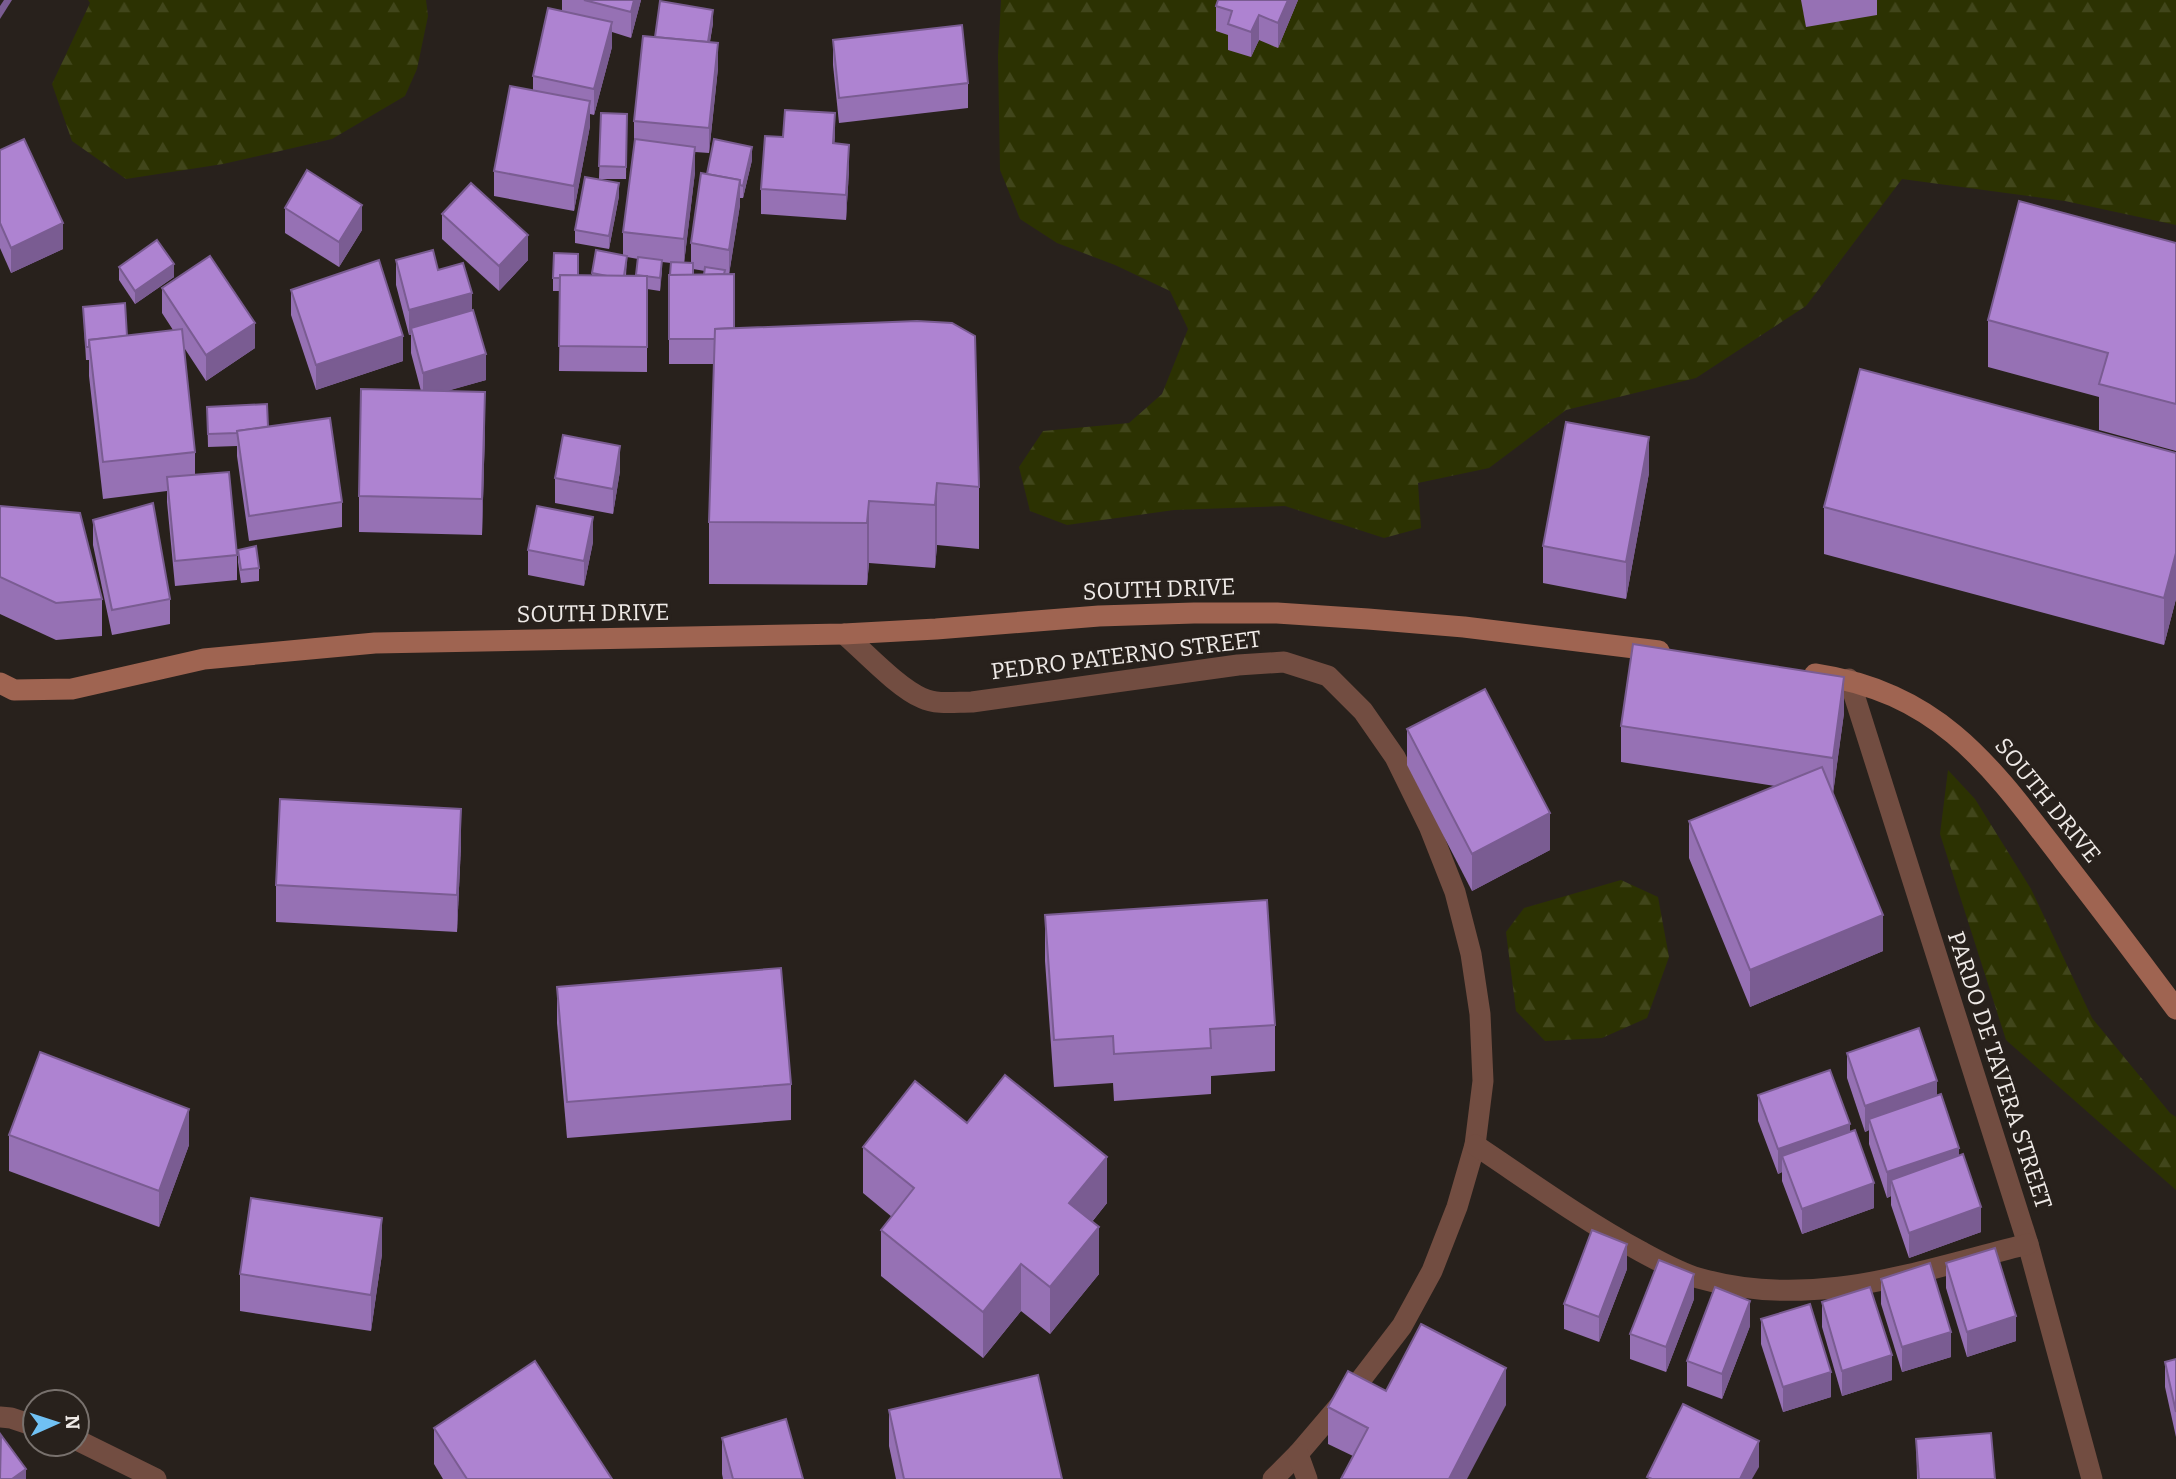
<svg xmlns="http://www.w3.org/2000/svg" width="2176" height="1479" viewBox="0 0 2176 1479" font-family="Bitter,serif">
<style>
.forest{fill:url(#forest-firs)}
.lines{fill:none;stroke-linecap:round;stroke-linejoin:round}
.street{stroke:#724d41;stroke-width:21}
.secondary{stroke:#9f6451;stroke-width:21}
.wall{fill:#9671b4;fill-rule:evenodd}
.shaded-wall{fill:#7a5c92}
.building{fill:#ae83d1;stroke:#7a5c92;stroke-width:2}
.labels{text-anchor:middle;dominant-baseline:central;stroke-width:7;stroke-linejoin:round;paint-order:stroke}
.street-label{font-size:23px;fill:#efeae7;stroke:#28211c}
</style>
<defs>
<pattern id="forest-firs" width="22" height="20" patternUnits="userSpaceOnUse" patternTransform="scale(1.75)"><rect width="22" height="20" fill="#2c3202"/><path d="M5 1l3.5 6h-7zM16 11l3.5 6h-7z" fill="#41461b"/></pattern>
</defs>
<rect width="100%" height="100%" fill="#28211c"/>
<g class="forest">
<path d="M 88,0 L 426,0 L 428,16 L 417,69 L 405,96 L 332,139 L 223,164 L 126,179 L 72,141 L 52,84 L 90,3 Z"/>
<path d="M 1001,0 L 2176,0 L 2176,225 L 2065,201 L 1902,179 L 1806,306 L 1696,378 L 1566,410 L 1489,468 L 1418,483 L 1421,528 L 1384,538 L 1285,506 L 1174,510 L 1067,525 L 1030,511 L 1019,467 L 1043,431 L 1129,423 L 1162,394 L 1188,329 L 1170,291 L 1115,265 L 1057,243 L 1020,219 L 1000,170 L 998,56 Z"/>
<path d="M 1948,770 L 1975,799 L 2031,889 L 2092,1018 L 2170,1113 L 2176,1117 L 2176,1190 L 2006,1040 L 1940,834 Z"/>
<path d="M 1621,880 L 1658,897 L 1669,957 L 1647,1018 L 1602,1038 L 1545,1041 L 1516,1011 L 1506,932 L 1524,908 Z"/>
</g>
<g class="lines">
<g class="street">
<path d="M 844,634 C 865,652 897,687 922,698 C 937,705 955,702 972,702 L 1238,665 L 1284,662 L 1328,676 L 1363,711 L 1395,757 L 1429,826 L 1455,892 L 1471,954 L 1480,1014 L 1483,1081 L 1475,1145 L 1457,1207 L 1432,1271 L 1402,1326 L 1356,1386 L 1298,1454 L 1273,1479"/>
<path d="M 1849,679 L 2028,1244 L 2092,1479"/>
<path d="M 1475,1145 C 1529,1181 1583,1220 1640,1251 C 1659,1261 1678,1272 1698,1278 C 1812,1311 1918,1271 2028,1244"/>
<path d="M 0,1417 L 11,1418 L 35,1426"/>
<path d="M 77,1440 L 156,1479"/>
<path d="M 1298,1454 L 1307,1479"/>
</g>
<g class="secondary">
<path d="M 1815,674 C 1941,693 1991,766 2063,860 C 2101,909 2139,959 2176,1009"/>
<path d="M 0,683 L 14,690 L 72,689 L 204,659 L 375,643 L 844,634 L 936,629 L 1099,616 L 1194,613 L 1277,613 L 1368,619 L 1464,627 L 1659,651"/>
</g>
</g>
<g class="wall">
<path d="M 562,0 L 641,0 L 631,38 L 612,32 L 612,47 L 594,115 L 590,114 L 590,126 L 574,211 L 494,196 L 494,171 L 533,90 L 533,76 L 562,11 Z"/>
<path d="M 1298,0 L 1278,48 L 1259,40 L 1251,57 L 1228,50 L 1228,35 L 1216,31 L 1216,6 Z"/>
<path d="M 1801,0 L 1877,0 L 1877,15 L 1806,27 Z"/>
<path d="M 713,23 L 710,42 L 718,68 L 709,153 L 695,152 L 695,172 L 684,263 L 691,263 L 691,243 L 707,174 L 752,160 L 743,198 L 740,198 L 740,205 L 729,274 L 734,328 L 979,487 L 979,549 L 937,545 L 935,568 L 869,563 L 867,585 L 709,584 L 709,522 L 714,364 L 669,364 L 669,275 L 670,275 L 671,263 L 662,262 L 660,291 L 647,289 L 647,372 L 559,371 L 560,291 L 553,291 L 553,278 L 578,276 L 592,276 L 592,273 L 623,255 L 623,232 L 634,146 L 634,121 L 655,37 ZM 627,257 L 638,259 L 636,276 L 626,276 ZM 693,269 L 705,271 L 704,275 L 693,275 Z"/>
<path d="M 833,40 L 968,83 L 968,108 L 839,123 L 833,65 Z"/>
<path d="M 601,113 L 627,114 L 626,179 L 599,179 Z"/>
<path d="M 783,137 L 835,144 L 849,170 L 846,220 L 761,214 L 761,189 Z"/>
<path d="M 0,150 L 63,249 L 11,273 L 0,248 Z"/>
<path d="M 619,196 L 609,249 L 575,243 L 575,230 Z"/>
<path d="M 285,208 L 362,230 L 339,267 L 285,233 Z"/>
<path d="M 442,214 L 528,260 L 499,291 L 442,239 Z"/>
<path d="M 2176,243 L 2176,451 L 2099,430 L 2099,397 L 1988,367 L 1988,320 Z"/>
<path d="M 396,260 L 438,270 L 472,310 L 486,380 L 446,391 L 485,429 L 482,535 L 359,532 L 359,496 L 421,391 L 411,353 L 411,335 L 409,335 L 396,285 Z"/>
<path d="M 119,267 L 174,277 L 135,304 L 119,280 Z"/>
<path d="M 162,288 L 255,348 L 206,381 L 183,346 L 195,452 L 195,475 L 237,555 L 237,580 L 175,586 L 167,502 L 167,491 L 103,499 L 89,376 L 89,360 L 86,360 L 83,307 L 127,336 L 173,330 L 162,313 Z"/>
<path d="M 291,290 L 403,361 L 316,390 L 291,315 Z"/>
<path d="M 207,407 L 268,427 L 342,502 L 342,527 L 249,541 L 237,456 L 237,446 L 208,447 Z"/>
<path d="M 2176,453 L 2176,599 L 2164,645 L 1824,554 L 1824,507 Z"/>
<path d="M 620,471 L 613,514 L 555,503 L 555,478 Z"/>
<path d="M 1649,473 L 1626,599 L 1543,583 L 1543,546 Z"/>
<path d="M 0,506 L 102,599 L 102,636 L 56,640 L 0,614 Z"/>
<path d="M 93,520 L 170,599 L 170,624 L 112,635 L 93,545 Z"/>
<path d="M 593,542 L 584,586 L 528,575 L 528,550 Z"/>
<path d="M 238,550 L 259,568 L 259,581 L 241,583 L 238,562 Z"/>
<path d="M 1844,713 L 1833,793 L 1883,951 L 1750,1007 L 1689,858 L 1689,821 L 1775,786 L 1621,762 L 1621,726 Z"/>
<path d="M 1407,729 L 1550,850 L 1472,891 L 1407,765 Z"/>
<path d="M 461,845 L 457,932 L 276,922 L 276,885 Z"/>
<path d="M 1045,915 L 1275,1025 L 1275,1071 L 1211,1076 L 1211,1094 L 1114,1101 L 1113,1083 L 1054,1087 L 1045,961 Z"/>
<path d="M 557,987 L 791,1084 L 791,1120 L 567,1138 L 557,1023 Z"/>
<path d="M 1847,1053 L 1937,1095 L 1959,1155 L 1981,1232 L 1909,1258 L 1891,1205 L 1891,1196 L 1887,1198 L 1869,1144 L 1869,1130 L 1865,1132 L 1847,1078 Z"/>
<path d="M 1758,1095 L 1850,1132 L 1874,1208 L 1802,1234 L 1782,1181 L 1782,1172 L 1778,1174 L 1758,1121 Z"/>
<path d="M 967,1123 L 1107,1203 L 1092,1222 L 1099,1274 L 1050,1334 L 1021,1311 L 983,1358 L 881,1276 L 881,1230 L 892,1217 L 863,1193 L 863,1147 Z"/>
<path d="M 9,1135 L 189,1145 L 159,1227 L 9,1171 Z"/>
<path d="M 382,1254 L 371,1331 L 240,1311 L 240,1274 Z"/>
<path d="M 1946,1263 L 2016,1341 L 1967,1357 L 1946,1288 Z"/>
<path d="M 1627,1269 L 1599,1342 L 1564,1329 L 1564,1304 Z"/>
<path d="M 1881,1279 L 1951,1357 L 1902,1372 L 1881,1304 Z"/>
<path d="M 1694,1299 L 1666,1372 L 1630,1359 L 1630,1334 Z"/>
<path d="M 1822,1302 L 1892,1380 L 1842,1396 L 1822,1327 Z"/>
<path d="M 1761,1319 L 1831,1397 L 1783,1412 L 1761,1344 Z"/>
<path d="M 1750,1326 L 1722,1399 L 1687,1386 L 1687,1361 Z"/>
<path d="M 2176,1359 L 2176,1437 L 2165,1387 L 2165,1362 Z"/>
<path d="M 1386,1391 L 1506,1405 L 1353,1456 L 1328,1444 L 1328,1407 Z"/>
<path d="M 889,1410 L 1062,1479 L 896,1479 L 889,1446 Z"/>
<path d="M 434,1428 L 612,1479 L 443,1479 L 434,1464 Z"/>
<path d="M 722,1438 L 803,1479 L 723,1479 L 722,1474 Z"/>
<path d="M 1916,1439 L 1995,1479 L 1917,1479 Z"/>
</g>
<g class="shaded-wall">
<path d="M 4,0 L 12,0 L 0,19 L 0,6 Z"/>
<path d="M 634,0 L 641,0 L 631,38 L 631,12 Z"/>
<path d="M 1288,0 L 1298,0 L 1278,48 L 1278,23 Z"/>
<path d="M 713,10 L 713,23 L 707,58 L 707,45 Z"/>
<path d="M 1259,15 L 1259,40 L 1251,57 L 1251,32 Z"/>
<path d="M 612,22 L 612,47 L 594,115 L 594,89 Z"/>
<path d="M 718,43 L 718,68 L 709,153 L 709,128 Z"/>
<path d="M 590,101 L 590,126 L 574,211 L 574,186 Z"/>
<path d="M 835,113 L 835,138 L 833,168 L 833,143 Z"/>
<path d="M 849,145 L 849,170 L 846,220 L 846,195 Z"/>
<path d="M 695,147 L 695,172 L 684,264 L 684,239 Z"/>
<path d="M 752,147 L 752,160 L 743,198 L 743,186 Z"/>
<path d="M 740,180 L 740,205 L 729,275 L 729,250 Z"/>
<path d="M 619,183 L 619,196 L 609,249 L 609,236 Z"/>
<path d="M 362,205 L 362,230 L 339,267 L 339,242 Z"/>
<path d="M 63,223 L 63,249 L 11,273 L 11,248 Z"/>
<path d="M 528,235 L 528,260 L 499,291 L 499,266 Z"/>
<path d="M 662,260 L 662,273 L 660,291 L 660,278 Z"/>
<path d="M 174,264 L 174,277 L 135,304 L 135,291 Z"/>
<path d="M 472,293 L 472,318 L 411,328 L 411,335 L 409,335 L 409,310 Z"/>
<path d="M 255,323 L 255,348 L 206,381 L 206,355 Z"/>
<path d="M 403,336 L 403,361 L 316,390 L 316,365 Z"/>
<path d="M 486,354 L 486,380 L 423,398 L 423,373 Z"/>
<path d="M 485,392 L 485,429 L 482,535 L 482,499 Z"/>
<path d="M 1649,437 L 1649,473 L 1626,599 L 1626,562 Z"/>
<path d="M 620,446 L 620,471 L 613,514 L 613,489 Z"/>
<path d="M 937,483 L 937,545 L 935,568 L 935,505 Z"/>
<path d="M 869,501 L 869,563 L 867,585 L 867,523 Z"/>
<path d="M 593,517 L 593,542 L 584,586 L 584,561 Z"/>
<path d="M 2176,553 L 2176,599 L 2164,645 L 2164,598 Z"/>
<path d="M 1844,677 L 1844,713 L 1833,794 L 1833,758 Z"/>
<path d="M 461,809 L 461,845 L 457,932 L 457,895 Z"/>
<path d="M 1550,813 L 1550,850 L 1472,891 L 1472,854 Z"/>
<path d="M 1883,915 L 1883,951 L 1750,1007 L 1750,970 Z"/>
<path d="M 1937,1081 L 1937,1106 L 1869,1119 L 1869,1130 L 1865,1132 L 1865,1106 Z"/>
<path d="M 189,1109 L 189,1145 L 159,1227 L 159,1191 Z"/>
<path d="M 1850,1124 L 1850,1149 L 1782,1156 L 1782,1172 L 1778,1174 L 1778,1149 Z"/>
<path d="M 1959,1148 L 1959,1173 L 1891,1180 L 1891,1196 L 1887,1198 L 1887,1172 Z"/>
<path d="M 1107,1157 L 1107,1203 L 1069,1250 L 1069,1203 Z"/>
<path d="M 1874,1183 L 1874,1208 L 1802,1234 L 1802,1209 Z"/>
<path d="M 1981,1207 L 1981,1232 L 1909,1258 L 1909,1233 Z"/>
<path d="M 382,1218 L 382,1254 L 371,1331 L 371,1295 Z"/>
<path d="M 1099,1227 L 1099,1274 L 1050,1334 L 1050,1287 Z"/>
<path d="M 1627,1244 L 1627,1269 L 1599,1342 L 1599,1317 Z"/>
<path d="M 1021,1264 L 1021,1311 L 983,1358 L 983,1312 Z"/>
<path d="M 1694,1274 L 1694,1299 L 1666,1372 L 1666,1347 Z"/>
<path d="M 1750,1301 L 1750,1326 L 1722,1399 L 1722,1374 Z"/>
<path d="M 2016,1316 L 2016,1341 L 1967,1357 L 1967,1332 Z"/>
<path d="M 1951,1332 L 1951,1357 L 1902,1372 L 1902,1347 Z"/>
<path d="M 1892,1355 L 1892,1380 L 1842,1396 L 1842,1371 Z"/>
<path d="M 1506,1368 L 1506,1405 L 1467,1479 L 1449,1479 Z"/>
<path d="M 1831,1372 L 1831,1397 L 1783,1412 L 1783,1387 Z"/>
<path d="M 1759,1441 L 1759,1467 L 1752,1479 L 1740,1479 Z"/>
<path d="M 26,1469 L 26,1479 L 12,1479 Z"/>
</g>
<g class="building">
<path d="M 584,0 L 634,0 L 631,12 Z"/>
<path d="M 1218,0 L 1288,0 L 1278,23 L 1259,15 L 1251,32 L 1228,24 L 1232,11 L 1216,6 Z"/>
<path d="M 660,1 L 713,10 L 708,42 L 655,37 Z"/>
<path d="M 548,8 L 612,22 L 594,89 L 533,76 Z"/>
<path d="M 962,25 L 968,83 L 839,98 L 833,40 Z"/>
<path d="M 643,36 L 718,43 L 709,128 L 634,121 Z"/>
<path d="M 510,86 L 590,101 L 574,186 L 494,171 Z"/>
<path d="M 785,110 L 835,113 L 833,143 L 849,145 L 846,195 L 761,189 L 765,136 L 783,137 Z"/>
<path d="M 601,113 L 627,114 L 626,167 L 599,166 Z"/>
<path d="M 24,139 L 63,223 L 11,248 L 0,223 L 0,150 Z"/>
<path d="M 635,139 L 695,147 L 684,239 L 623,232 Z"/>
<path d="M 714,139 L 752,147 L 743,186 L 740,185 L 740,180 L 707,174 Z"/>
<path d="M 307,170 L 362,205 L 339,242 L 285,208 Z"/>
<path d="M 701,173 L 740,180 L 729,250 L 691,243 Z"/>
<path d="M 585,177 L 619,183 L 609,236 L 575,230 Z"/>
<path d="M 471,183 L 528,235 L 499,266 L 442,214 Z"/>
<path d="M 2019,201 L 2176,243 L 2176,404 L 2099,384 L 2108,353 L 1988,320 Z"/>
<path d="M 157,240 L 174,264 L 135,291 L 119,267 Z"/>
<path d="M 433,250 L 438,270 L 463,263 L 472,293 L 409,310 L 396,260 Z"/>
<path d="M 596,250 L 627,256 L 624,276 L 607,276 L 592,273 Z"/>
<path d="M 554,253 L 578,254 L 578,276 L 560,275 L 560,278 L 553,278 Z"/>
<path d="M 210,256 L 255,323 L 206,355 L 162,288 Z"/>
<path d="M 638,257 L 662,260 L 660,278 L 636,275 Z"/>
<path d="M 379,260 L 403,336 L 316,365 L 291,290 Z"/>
<path d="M 671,262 L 693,263 L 693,275 L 670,275 Z"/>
<path d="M 705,267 L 725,270 L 724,274 L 704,275 Z"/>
<path d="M 734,274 L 734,328 L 715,329 L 715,339 L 669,339 L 669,275 Z"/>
<path d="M 560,275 L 647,276 L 647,347 L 559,346 Z"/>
<path d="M 125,303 L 127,336 L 89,340 L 89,347 L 86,347 L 83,307 Z"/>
<path d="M 473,310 L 486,354 L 423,373 L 411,328 Z"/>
<path d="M 917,321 L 952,323 L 975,336 L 979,487 L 937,483 L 935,505 L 869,501 L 867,523 L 709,522 L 715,329 Z"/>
<path d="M 182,329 L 195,452 L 103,462 L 89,340 Z"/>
<path d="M 1860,369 L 2176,453 L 2176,553 L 2164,598 L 1824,507 Z"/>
<path d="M 361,389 L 485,392 L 482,499 L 359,496 Z"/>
<path d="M 267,404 L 268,427 L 237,431 L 237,433 L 208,434 L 207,407 Z"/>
<path d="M 330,418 L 342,502 L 249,516 L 237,431 Z"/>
<path d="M 1566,422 L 1649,437 L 1626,562 L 1543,546 Z"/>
<path d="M 563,435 L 620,446 L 613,489 L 555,478 Z"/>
<path d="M 229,472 L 237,555 L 175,561 L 167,477 Z"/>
<path d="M 153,503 L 170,599 L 112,610 L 93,520 Z"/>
<path d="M 0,506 L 80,513 L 102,599 L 56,603 L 0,577 Z"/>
<path d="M 537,506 L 593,517 L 584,561 L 528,550 Z"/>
<path d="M 256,546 L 259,568 L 241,570 L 238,550 Z"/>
<path d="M 1633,644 L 1844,677 L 1833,758 L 1621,726 Z"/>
<path d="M 1485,689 L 1550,813 L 1472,854 L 1407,729 Z"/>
<path d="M 1822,767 L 1883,915 L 1750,970 L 1689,821 Z"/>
<path d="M 280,799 L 461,809 L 457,895 L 276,885 Z"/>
<path d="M 1267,900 L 1275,1025 L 1210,1029 L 1211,1048 L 1114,1054 L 1113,1036 L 1054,1040 L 1045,915 Z"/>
<path d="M 781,968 L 791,1084 L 567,1102 L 557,987 Z"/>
<path d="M 1919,1028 L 1937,1081 L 1865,1106 L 1847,1053 Z"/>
<path d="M 40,1052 L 189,1109 L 159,1191 L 9,1135 Z"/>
<path d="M 1830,1070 L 1850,1124 L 1778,1149 L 1758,1095 Z"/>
<path d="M 1005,1075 L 1107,1157 L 1069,1203 L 1099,1227 L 1050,1287 L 1021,1264 L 983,1312 L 881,1230 L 914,1188 L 863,1147 L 915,1081 L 967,1123 Z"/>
<path d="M 1941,1094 L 1959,1148 L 1887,1172 L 1869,1119 Z"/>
<path d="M 1855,1130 L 1874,1183 L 1802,1209 L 1782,1156 Z"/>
<path d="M 1963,1154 L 1981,1207 L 1909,1233 L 1891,1180 Z"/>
<path d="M 251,1198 L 382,1218 L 371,1295 L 240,1274 Z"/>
<path d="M 1592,1230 L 1627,1244 L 1599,1317 L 1564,1304 Z"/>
<path d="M 1995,1248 L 2016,1316 L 1967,1332 L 1946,1263 Z"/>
<path d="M 1659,1260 L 1694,1274 L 1666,1347 L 1630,1334 Z"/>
<path d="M 1930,1263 L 1951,1332 L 1902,1347 L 1881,1279 Z"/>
<path d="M 1715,1287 L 1750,1301 L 1722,1374 L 1687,1361 Z"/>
<path d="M 1870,1287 L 1892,1355 L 1842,1371 L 1822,1302 Z"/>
<path d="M 1810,1304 L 1831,1372 L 1783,1387 L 1761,1319 Z"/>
<path d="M 1421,1324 L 1506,1368 L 1449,1479 L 1341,1479 L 1368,1428 L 1328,1407 L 1348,1371 L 1386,1391 Z"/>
<path d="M 2176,1359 L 2176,1412 L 2165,1362 Z"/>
<path d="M 535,1361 L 612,1479 L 467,1479 L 434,1428 Z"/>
<path d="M 1038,1375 L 1062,1479 L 904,1479 L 889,1410 Z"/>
<path d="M 1683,1404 L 1759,1441 L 1740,1479 L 1652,1479 L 1647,1477 Z"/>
<path d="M 786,1419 L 803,1479 L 733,1479 L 722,1438 Z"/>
<path d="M 1991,1433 L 1995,1479 L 1919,1479 L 1916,1439 Z"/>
<path d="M 1,1435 L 26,1469 L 12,1479 L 0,1479 Z"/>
</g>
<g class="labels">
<g class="street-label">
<text transform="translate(1159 589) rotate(-2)">SOUTH DRIVE</text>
<text transform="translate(593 613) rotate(-1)">SOUTH DRIVE</text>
<text transform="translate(1126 655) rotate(-7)">PEDRO PATERNO STREET</text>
<text transform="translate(2048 800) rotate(51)">SOUTH DRIVE</text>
<text transform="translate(2000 1070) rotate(72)">PARDO DE TAVERA STREET</text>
</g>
</g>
<g transform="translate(56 1423) rotate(87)"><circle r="33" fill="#28211c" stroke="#78716d" stroke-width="2"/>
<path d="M0-5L12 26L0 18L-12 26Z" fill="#70c1f4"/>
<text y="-10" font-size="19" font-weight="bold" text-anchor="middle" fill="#efeae7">N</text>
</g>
</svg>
